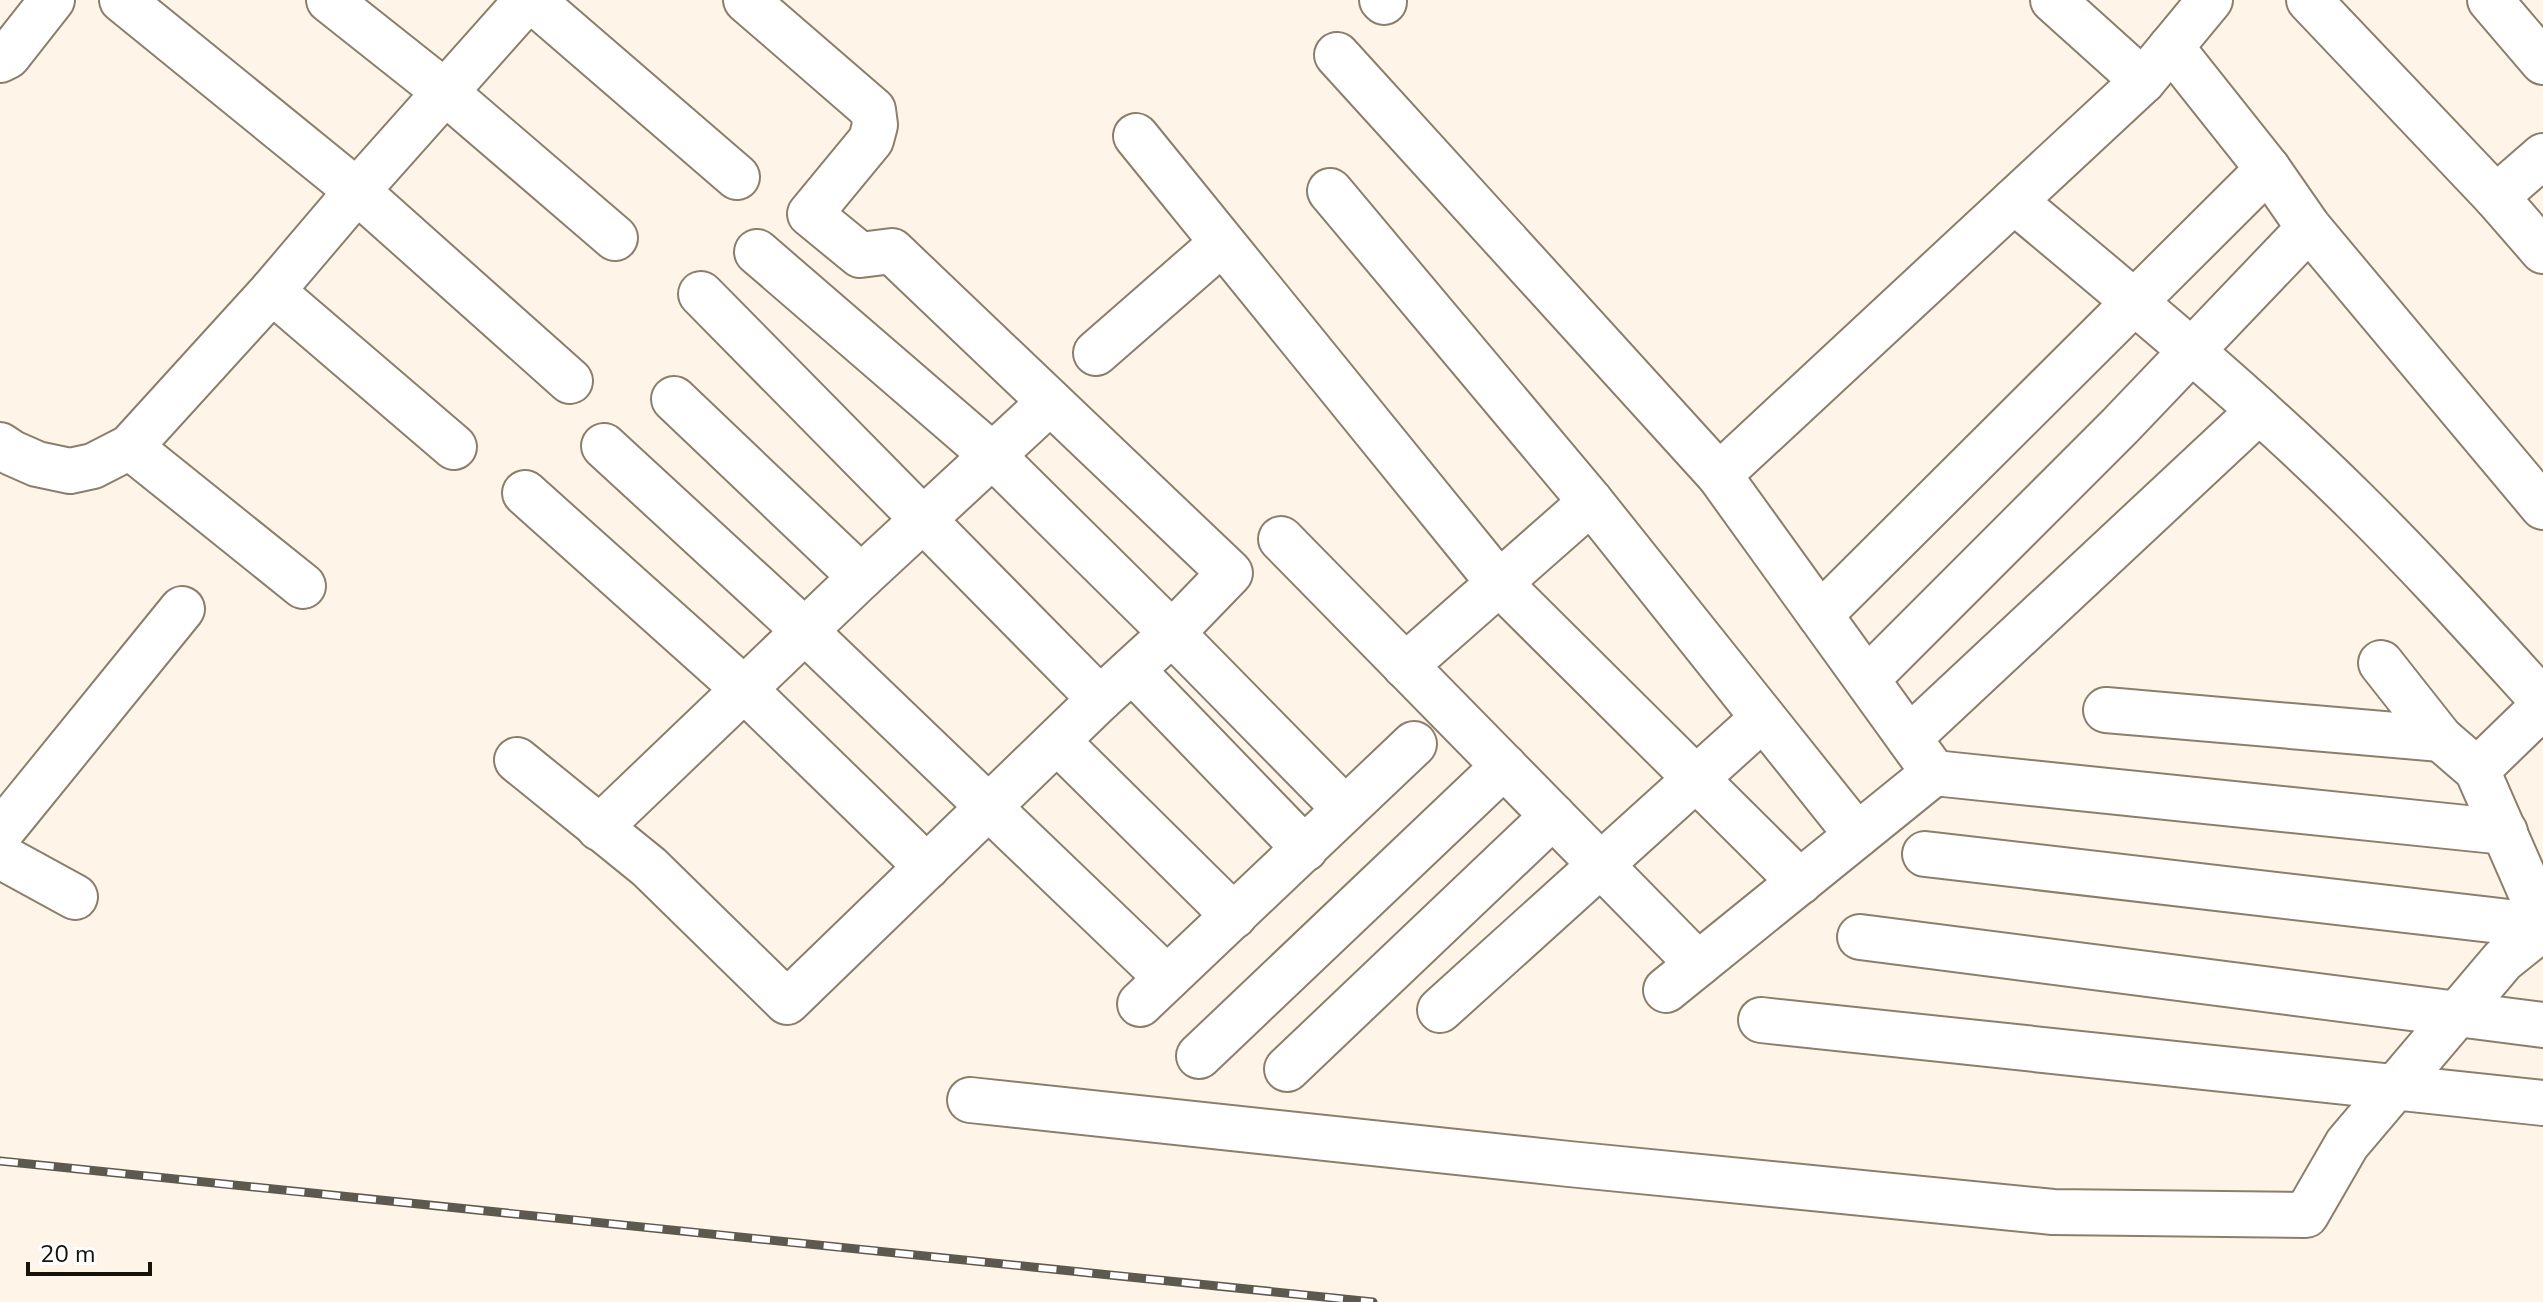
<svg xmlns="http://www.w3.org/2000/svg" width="2543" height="1302" viewBox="0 0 2543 1302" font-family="'Nunito Sans',sans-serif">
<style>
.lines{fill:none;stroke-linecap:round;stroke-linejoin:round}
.minor-casing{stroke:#8b7e6b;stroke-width:48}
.minor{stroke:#fff;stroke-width:44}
.rail-casing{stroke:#5e594f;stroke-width:9}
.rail{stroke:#fff;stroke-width:6;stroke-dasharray:18;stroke-linecap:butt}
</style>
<rect width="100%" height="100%" fill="#fef5e8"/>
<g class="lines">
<g class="minor-casing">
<g id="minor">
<path d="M 122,0 L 357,191 L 570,381"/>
<path d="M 329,0 L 445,92 L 615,238"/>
<path d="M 532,0 L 737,177"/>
<path d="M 1382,0 L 1384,2"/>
<path d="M 2053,0 L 2143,81"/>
<path d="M 2309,0 L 2496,197"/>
<path d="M 2490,0 L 2543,62"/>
<path d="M 2171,47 L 2268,169 L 2309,228 L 2543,507"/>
<path d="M 1337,55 L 1719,475"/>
<path d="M 0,60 L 8,56 L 52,0"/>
<path d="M 1136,136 L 1499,583 L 1800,882"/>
<path d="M 2543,156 L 2496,197 L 2543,251"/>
<path d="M 1330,191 L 1591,502 L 1857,835"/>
<path d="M 2014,201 C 2131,299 2248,395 2356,502 C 2421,566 2482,634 2543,701"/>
<path d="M 757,252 L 992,455 L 1172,633 L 1345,809"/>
<path d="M 272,291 L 454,447"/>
<path d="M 701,294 L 1100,699"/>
<path d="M 1096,353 L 1222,243"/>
<path d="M 674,399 L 861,577"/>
<path d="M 0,445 L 12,453 L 37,464 L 70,471 L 93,466 L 130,447 L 272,291 L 357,191 L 527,0"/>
<path d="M 604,446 L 806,632 L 1167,978"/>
<path d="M 130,447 L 303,586"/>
<path d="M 525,493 L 745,690 L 927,867"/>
<path d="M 1281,539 L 1698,964"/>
<path d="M 1820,615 L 2268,169"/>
<path d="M 2381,663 L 2441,739 L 2477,770 L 2543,921"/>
<path d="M 1405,666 L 1591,502"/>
<path d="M 1132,670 L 1305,849"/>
<path d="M 1867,679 L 2120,426 L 2309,228"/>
<path d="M 2106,710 L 2441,739"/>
<path d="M 1909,738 L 2259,411"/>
<path d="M 1058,742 L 1234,916"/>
<path d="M 517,760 L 649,867 L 787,1002 L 1100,699 L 1172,633 L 1230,573 L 892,251 L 860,255 L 810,214 L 871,140 L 875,125 L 873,110 L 746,0"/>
<path d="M 2477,770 L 2543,706"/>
<path d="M 1934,773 L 1719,475 L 2143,81 L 2210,0"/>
<path d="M 599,828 L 861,577 L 1050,402"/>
<path d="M 0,833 L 182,609"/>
<path d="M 1925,854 L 2543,926"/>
<path d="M 0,856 L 75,897"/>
<path d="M 1860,937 L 2543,1025"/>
<path d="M 1666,990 L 1934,773 L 2505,832"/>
<path d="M 1140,1004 L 1414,744"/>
<path d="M 1440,1010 L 1763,718"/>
<path d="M 1761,1020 L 2543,1103"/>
<path d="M 1199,1056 L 1504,766"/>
<path d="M 1287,1069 L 1553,816"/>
<path d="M 970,1100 L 1569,1164 L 2053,1212 L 2306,1215 L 2347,1144 L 2503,960 L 2543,928"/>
</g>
</g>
<use href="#minor" class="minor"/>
<g class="rail-casing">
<path id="rail" d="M 0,1161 L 1373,1302"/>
</g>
<use href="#rail" class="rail"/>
</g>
<path d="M28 1262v12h122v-12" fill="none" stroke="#17130b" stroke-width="4"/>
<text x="40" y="1262" font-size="24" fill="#17130b" stroke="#ffffff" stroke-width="6" paint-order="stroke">20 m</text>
</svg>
